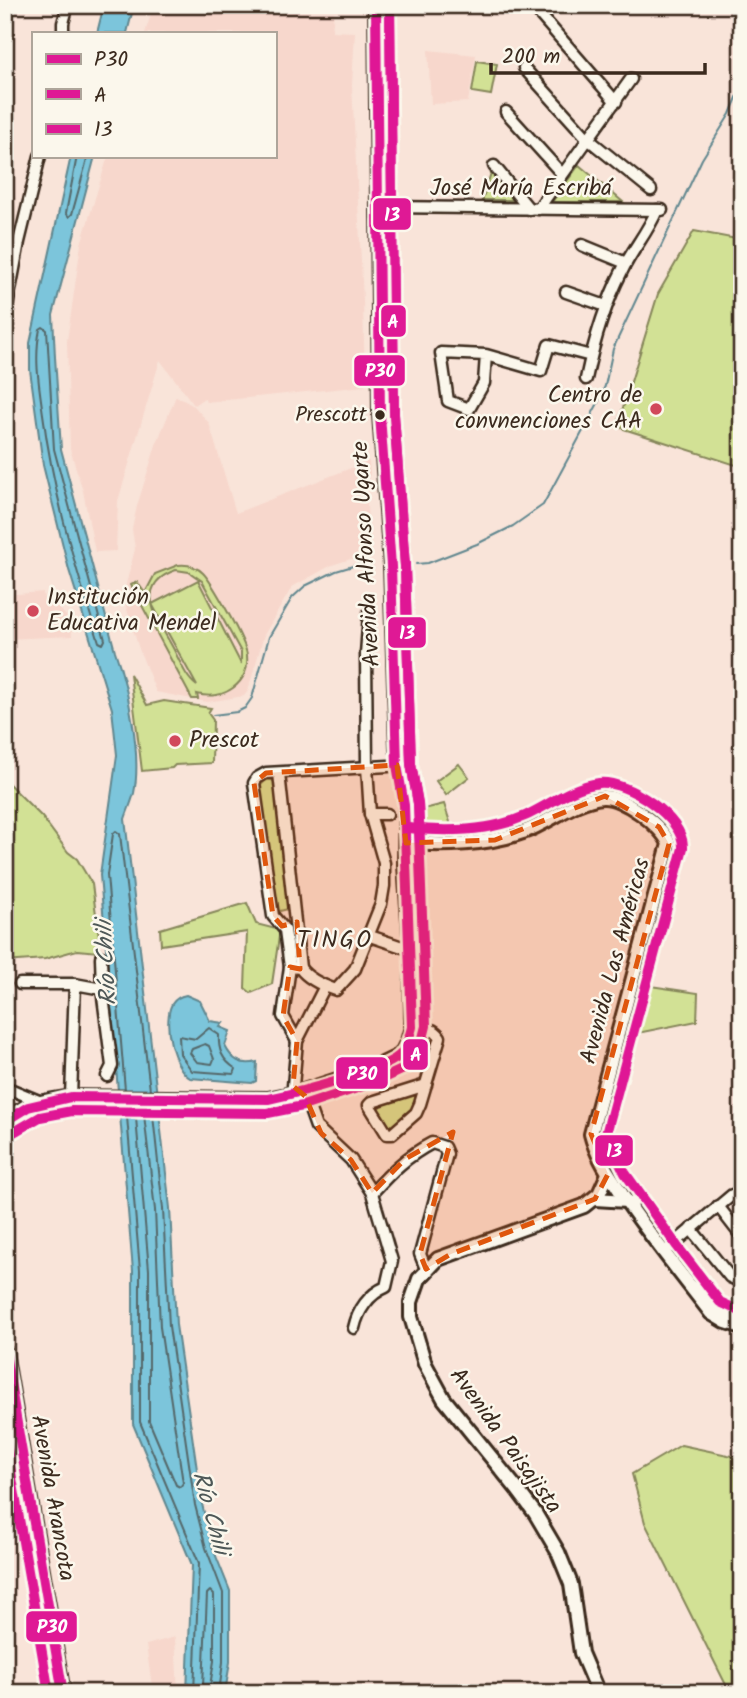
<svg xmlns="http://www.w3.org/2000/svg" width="747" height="1698" viewBox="0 0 747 1698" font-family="Kalam,sans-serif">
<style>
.built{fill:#f7d7cc}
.green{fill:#d2e195;stroke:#86865a;stroke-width:2;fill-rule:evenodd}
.water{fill:#7bc5db;stroke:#61878f;stroke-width:2}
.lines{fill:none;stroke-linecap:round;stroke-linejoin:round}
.shore{stroke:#55686a;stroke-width:2}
.stream{stroke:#61878f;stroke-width:2}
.minor-casing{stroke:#3b2a1e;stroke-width:15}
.major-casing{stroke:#3b2a1e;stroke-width:18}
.minor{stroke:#fbf7ec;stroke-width:10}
.major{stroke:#fbf7ec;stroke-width:12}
.bus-1-casing{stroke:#fbf7ec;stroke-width:16}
.bus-2-casing{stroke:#fbf7ec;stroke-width:16}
.bus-3-casing{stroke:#fbf7ec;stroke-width:16}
.bus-1{stroke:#df1995;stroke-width:10}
.bus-2{stroke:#df1995;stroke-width:10}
.bus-3{stroke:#df1995;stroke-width:10}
.marked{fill:#df570d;fill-opacity:0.2;stroke:#df570d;stroke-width:5;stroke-dasharray:14 9;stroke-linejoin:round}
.poi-dot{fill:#d1495b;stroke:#fbf7ec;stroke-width:2.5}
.bus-dot{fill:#3b2a1e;stroke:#fbf7ec;stroke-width:2.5}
.labels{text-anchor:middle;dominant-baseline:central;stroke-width:5;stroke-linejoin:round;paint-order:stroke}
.bus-label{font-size:21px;fill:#3b2a1e;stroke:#fbf7ec;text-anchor:end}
.street-label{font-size:23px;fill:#3b2a1e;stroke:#fbf7ec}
.poi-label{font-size:23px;fill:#3b2a1e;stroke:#fbf7ec;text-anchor:start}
.neighbourhood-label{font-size:24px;letter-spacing:2px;fill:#3b2a1e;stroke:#fbf7ec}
.water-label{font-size:24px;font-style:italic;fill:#4e5857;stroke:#fbf7ec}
.line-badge{stroke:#fbf7ec;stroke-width:2.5}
.badge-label{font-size:19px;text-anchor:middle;font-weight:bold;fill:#fff}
</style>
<rect width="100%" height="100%" fill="#f9e4d9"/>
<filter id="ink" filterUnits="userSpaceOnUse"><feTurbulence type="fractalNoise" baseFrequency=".0143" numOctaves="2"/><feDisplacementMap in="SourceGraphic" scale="14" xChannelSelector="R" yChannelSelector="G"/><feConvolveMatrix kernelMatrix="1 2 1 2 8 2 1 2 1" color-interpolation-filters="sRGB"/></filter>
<g filter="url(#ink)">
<g class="built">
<path d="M 154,5 L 221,5 L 221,13 L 334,12 L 332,31 L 355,32 L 352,85 L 363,300 L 365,386 L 206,402 L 204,398 L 194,405 L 160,360 L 118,501 L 116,551 L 95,552 L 83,491 L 70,449 L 67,341 L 81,244 L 108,156 L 275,156 L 275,33 L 145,33 Z"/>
<path d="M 428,50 L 476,55 L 468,102 L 431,104 Z"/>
<path d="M 176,396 L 194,406 L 209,423 L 236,513 L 369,461 L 370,474 L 366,483 L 369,553 L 332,565 L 292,587 L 264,635 L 248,691 L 244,696 L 207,702 L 156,692 L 139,649 L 123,596 L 135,549 L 132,529 L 137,506 L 156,445 Z"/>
<path d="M 43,592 L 44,600 L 51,600 L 71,621 L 72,636 L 5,639 L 5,595 Z"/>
<path d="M 175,1637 L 178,1693 L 153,1693 L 146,1645 Z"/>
</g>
<g class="green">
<path d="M 477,61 L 497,64 L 491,95 L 472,92 Z"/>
<path d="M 579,165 L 623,202 L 552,202 Z"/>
<path d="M 492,170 L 518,200 L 482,200 Z"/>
<path d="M 694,231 L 742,240 L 742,467 L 624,429 L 618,424 L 658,294 Z"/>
<path d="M 178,565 C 187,564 196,566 203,573 C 212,582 246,642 247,655 C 250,684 223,701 197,694 L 198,699 L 192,699 L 131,585 L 137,582 L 145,593 L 155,574 ZM 176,570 L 189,572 L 202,581 L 241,652 L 241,664 L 198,580 L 152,604 L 197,686 C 185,677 180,661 173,648 C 159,622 131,585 176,570 Z"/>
<path d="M 130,674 L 147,705 L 164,701 L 211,708 L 208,713 L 213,720 L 212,763 L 175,765 L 172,768 L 142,771 Z"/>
<path d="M 459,764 L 469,777 L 446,795 L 436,781 Z"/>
<path d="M 267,779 L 272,780 L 276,784 L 292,908 L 276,912 L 260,786 Z"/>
<path d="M 5,780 L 42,817 L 68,852 L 77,859 L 92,884 L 99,937 L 98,952 L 77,950 L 45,959 L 5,962 Z"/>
<path d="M 444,804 L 454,834 L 421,836 L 416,811 Z"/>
<path d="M 247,903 L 256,924 L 280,930 L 272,984 L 251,993 L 245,988 L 247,932 L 161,945 L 160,929 Z"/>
<path d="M 637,984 L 698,993 L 697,1021 L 623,1036 Z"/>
<path d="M 419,1089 C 415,1108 408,1126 386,1128 L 375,1108 L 377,1104 Z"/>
<path d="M 681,1445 L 742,1458 L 742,1693 L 730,1693 L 645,1523 L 632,1474 Z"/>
</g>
<g class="water">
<path d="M 104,5 L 134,5 L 127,33 L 97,33 Z"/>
<path d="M 71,156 L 95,156 L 53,315 L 55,357 L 61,449 L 115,651 C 128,688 142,754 134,793 C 132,801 128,810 125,819 L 170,1208 L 176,1325 L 202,1504 L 212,1546 L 230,1591 L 230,1662 L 225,1693 L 187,1693 L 192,1565 L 133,1424 L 133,1271 L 100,875 L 117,755 L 112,709 L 69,570 L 43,465 L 30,370 L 30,343 Z"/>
<path d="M 186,995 L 200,1001 L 210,1021 L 223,1023 L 220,1027 L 230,1031 L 225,1046 C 232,1060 241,1066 257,1062 L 256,1081 L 252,1083 L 190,1078 C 173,1068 162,1022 172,1004 C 175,999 181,996 186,995 Z"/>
</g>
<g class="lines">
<g class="shore">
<path d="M 77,156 L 66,213 L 69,217 L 72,214 L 88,156"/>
<path d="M 43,327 L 47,330 L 54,449 L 105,640 L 103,644 L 99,642 C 75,567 53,492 43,414 C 39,386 34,358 40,329 Z"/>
<path d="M 209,1028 L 219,1035 C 218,1050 222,1060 236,1069 L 234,1074 L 192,1071 L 180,1054 L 179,1036 L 196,1039 Z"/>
<path d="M 205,1044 L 209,1046 L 214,1059 L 212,1064 L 197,1062 L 190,1053 L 192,1049 Z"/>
<path d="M 125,1090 L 107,875 L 113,834 L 116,831 L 120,834 L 150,1090"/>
<path d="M 126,1105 L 140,1270 L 140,1422 L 199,1563 L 194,1693"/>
<path d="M 135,1106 L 149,1270 L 149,1421 L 176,1485 L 180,1487 L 183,1483 L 160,1327 L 155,1210 L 143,1106"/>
<path d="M 152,1106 L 163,1209 L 169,1326 L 195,1505 L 206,1548 L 223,1593 L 223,1662 L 219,1693"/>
<path d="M 210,1591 L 214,1595 L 214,1661 L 210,1686 L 207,1689 L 203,1686 L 207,1594 Z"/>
</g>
<g class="stream">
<path d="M 416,564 L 428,563 L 477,544 L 513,526 L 543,505 L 597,405 L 605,386 L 613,349 L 702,159 L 730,114 L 742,86"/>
<path d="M 213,715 L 237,712 L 245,708 L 252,698 L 269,637 L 292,598 L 305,586 L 336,571 L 363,563 L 370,563"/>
</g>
<g class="minor-casing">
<g id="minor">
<path d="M 536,10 L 616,102"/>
<path d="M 63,33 L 63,23 L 68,5"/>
<path d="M 524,68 L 588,139 L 651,190"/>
<path d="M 506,112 L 562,174"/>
<path d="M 494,166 L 529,209"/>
<path d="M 386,207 L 662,210"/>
<path d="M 538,209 L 631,79"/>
<path d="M 582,245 L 626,263"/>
<path d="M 566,292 L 606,306"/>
<path d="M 5,317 L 19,242 L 40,156"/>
<path d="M 486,355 L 484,383 L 469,409 L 448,401 L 441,353 L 486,355 L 541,371 L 549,345 L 591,356"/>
<path d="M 586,379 C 594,341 604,306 622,271 C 632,250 648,232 657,210"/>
<path d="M 279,773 L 300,968"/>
<path d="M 370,814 L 387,814"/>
<path d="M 370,936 L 411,950"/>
<path d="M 101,957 L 102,989 L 112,1066 L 107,1076"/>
<path d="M 290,967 L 300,968 C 308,979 324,986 336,990 L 355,969 L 381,904 L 384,886 L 384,863 L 370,814 L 367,767 L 366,654 L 369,613"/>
<path d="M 20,984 L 75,984 L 102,989"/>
<path d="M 325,986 L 297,1041 L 293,1086 L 305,1096 L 316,1127 L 351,1160 L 372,1193 L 392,1261 L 386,1287 C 369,1294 358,1310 354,1328"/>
<path d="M 412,1027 C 423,1028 434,1027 440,1037 L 420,1104 L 416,1113 L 392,1134 L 387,1134 L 369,1105 L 372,1102 L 426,1085"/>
<path d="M 297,1041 L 283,1016 L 290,967 L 285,930 L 273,916 L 254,783 L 257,778 L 266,773 L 406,765"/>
<path d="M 5,1087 L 39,1101"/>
<path d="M 71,1097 L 75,984"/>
<path d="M 372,1193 C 391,1172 407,1156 432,1143 L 444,1147 L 447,1154 L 420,1254 L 426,1269"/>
<path d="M 718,1206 L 742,1237"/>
<path d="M 691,1229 L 730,1277 L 742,1282"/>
<path d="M 670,1247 L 732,1195 L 742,1193"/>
</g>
</g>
<g class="major-casing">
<g id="major">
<path d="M 376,5 L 380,415 L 391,566 L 397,750"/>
<path d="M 406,842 C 440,847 491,844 523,832 C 549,823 574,800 602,797 C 621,795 663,826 669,844 L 591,1134 C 597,1158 610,1175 623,1196 C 650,1236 681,1274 711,1313 L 726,1322 L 742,1327"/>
<path d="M 5,1121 C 25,1104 45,1101 71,1097 L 268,1099 L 300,1092 L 374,1068 L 401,1055 L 408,1041 L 412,1027 L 411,950 L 405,865 L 406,779 L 401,580 L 391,433 L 391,208 L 385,5"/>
<path d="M 595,1199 L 627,1201 L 632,1204"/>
<path d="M 700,1285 L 719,1306 L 742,1319"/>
<path d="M 5,1352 L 63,1693"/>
<path d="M 598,1693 L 581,1653 L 571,1584 L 558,1552 L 535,1513 L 517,1489 L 444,1399 L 425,1364 L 411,1317 L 411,1302 L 419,1279 L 438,1259 L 584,1206 L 599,1194 L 608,1174"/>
</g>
</g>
<use href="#minor" class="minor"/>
<use href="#major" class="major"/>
<g class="bus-1-casing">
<g id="bus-1">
<path d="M 5,1121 L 28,1107 L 71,1097 L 268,1099 C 292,1094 390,1070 402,1053 C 408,1045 410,1035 412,1027 L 404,805 L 397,765 L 391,566 L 380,415 L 376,5"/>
<path d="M 5,1353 L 63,1693"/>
</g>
</g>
<g class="bus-2-casing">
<g id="bus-2">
<path d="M 14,1132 L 40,1117 L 72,1111 L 268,1113 L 303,1106 L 378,1081 L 408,1067 L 421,1046 L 426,1026 L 418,804 L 411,764 L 405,566 L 394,414 L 390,5"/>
<path d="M 5,1437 L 49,1693"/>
</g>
</g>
<g class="bus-3-casing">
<g id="bus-3">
<path d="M 390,5 L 394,414 L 405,566 L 411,764 L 418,803 L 420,841"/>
<path d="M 408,828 C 446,832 489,832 525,816 C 549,805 571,787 599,783 C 626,780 685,818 683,848 L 606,1134 L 625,1173 L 677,1246 L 720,1302 L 742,1312"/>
</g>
</g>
<use href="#bus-1" class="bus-1"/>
<use href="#bus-2" class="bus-2"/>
<use href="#bus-3" class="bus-3"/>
</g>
</g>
<path class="marked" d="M 397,765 L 406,843 L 495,840 L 605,796 L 659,827 L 669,844 L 591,1134 L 608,1174 L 595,1199 L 451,1254 L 426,1269 L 420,1254 L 453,1132 L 405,1159 L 372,1193 L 351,1160 L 321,1133 L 305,1096 L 293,1086 L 297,1041 L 283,1016 L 290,967 L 300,969 L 297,922 L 282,926 L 273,916 L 254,783 L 266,773 Z"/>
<g class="poi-dot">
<circle cx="656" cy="409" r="7"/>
<circle cx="33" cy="611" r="7"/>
<circle cx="175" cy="741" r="7"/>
</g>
<circle class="bus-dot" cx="380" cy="415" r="6"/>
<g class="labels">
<g class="bus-label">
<text x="367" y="415">Prescott</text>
</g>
<g class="street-label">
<text x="521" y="189">José María Escribá</text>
<text transform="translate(367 554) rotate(-93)">Avenida Alfonso Ugarte</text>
<text transform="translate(616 961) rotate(-75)">Avenida Las Américas</text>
<text transform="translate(505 1441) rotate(54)">Avenida Paisajista</text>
<text transform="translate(52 1498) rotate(80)">Avenida Arancota</text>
</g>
<g class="poi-label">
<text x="642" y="396" text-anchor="end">Centro de<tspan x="642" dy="26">convnenciones CAA</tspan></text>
<text x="47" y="598">Institución<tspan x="47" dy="26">Educativa Mendel</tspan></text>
<text x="189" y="741">Prescot</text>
</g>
<g class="neighbourhood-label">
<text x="335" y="940">TINGO</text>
</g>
<g class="water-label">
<text transform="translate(107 963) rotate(-93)">Río Chili</text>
<text transform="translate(210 1513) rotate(75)">Río Chili</text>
</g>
</g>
<g class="line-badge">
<rect x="372" y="197" width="40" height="34" rx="7" fill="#df1995"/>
<rect x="380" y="304" width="27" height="34" rx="7" fill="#df1995"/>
<rect x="353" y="354" width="53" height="33" rx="7" fill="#df1995"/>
<rect x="387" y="616" width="40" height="33" rx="7" fill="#df1995"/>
<rect x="402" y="1038" width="27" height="33" rx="7" fill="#df1995"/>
<rect x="335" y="1056" width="54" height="34" rx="7" fill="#df1995"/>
<rect x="594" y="1134" width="40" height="33" rx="7" fill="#df1995"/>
<rect x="25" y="1610" width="53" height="33" rx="7" fill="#df1995"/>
</g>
<g class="badge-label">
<text x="392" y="221">13</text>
<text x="393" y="328">A</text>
<text x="380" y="377">P30</text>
<text x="407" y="639">13</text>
<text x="416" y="1061">A</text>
<text x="362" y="1080">P30</text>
<text x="614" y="1157">13</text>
<text x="52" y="1633">P30</text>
</g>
<rect width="747" height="1698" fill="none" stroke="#fbf7ec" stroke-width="28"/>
<rect x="14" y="14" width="719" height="1670" fill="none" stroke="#3b2a1e" stroke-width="2.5" filter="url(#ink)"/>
<rect x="32" y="32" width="245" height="126" fill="#fbf7ec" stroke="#aea59a" stroke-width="2"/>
<rect x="46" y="54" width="35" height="10" fill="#df1995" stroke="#aea59a" stroke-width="2"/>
<text x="94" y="66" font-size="21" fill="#3b2a1e">P30</text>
<rect x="46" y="89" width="35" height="10" fill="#df1995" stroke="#aea59a" stroke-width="2"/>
<text x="94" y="102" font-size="21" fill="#3b2a1e">A</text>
<rect x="46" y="124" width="35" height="10" fill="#df1995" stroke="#aea59a" stroke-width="2"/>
<text x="94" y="136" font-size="21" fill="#3b2a1e">13</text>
<path d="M491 63v10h214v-10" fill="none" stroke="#3b2a1e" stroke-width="3.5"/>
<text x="502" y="63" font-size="21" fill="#3b2a1e" stroke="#fbf7ec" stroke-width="5" paint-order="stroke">200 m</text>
</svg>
